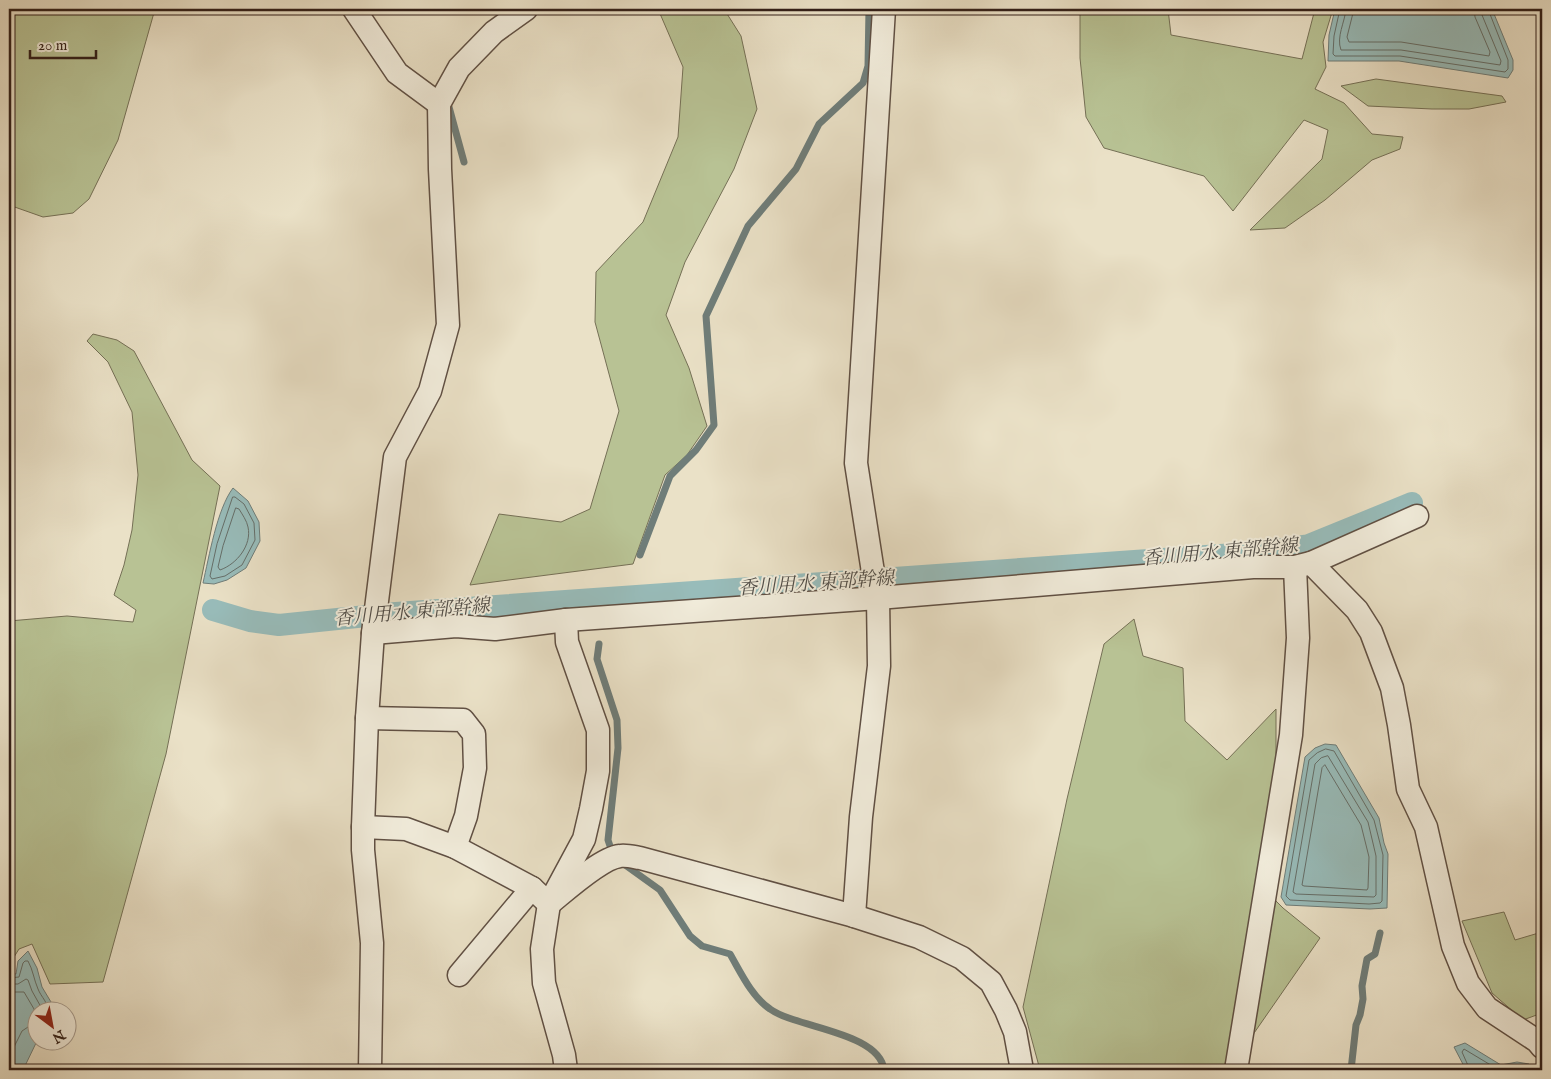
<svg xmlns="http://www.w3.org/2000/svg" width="1551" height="1079" viewBox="0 0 1551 1079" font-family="'IM FELL English','Noto Serif JP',serif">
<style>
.green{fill:#b8c294;stroke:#757056}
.water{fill:#98bcba;stroke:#6f7d79}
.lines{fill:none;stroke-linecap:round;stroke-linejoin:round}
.shore{stroke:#656e69;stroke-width:1}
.stream{stroke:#6f7d79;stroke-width:7}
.canal{stroke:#98bcba;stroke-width:22}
.minor-casing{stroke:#605044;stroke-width:25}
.minor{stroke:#f1ecdb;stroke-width:22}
.labels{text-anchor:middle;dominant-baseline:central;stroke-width:4;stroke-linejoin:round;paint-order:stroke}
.water-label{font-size:19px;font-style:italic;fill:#514e49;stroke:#f1ecdb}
</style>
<rect width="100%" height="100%" fill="#eae1c7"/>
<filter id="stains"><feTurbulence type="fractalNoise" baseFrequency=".004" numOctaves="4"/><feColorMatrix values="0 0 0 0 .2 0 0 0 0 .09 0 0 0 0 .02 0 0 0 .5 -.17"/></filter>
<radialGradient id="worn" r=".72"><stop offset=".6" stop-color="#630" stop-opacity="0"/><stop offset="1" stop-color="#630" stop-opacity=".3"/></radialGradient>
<g class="green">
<path d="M 9,9 L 155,9 L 118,140 L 89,199 L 73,213 L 43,217 L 9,205 Z"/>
<path d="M 658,9 L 724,9 L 741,36 L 757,109 L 734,169 L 685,262 L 666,315 L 689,368 L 707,426 L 687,455 L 665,475 L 633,564 L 470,585 L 499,514 L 561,522 L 590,509 L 619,411 L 595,322 L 596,272 L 643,222 L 678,137 L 683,67 Z"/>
<path d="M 1080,9 L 1168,9 L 1171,35 L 1302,59 L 1315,9 L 1333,9 L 1323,42 L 1326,67 L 1315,89 L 1344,103 L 1372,134 L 1403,137 L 1400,149 L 1372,160 L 1325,200 L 1285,228 L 1250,230 L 1322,159 L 1328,130 L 1304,120 L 1233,211 L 1204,176 L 1104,148 L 1086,117 L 1080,58 Z"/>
<path d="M 1376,79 L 1502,96 L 1506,102 L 1469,109 L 1432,109 L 1368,106 L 1341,86 Z"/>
<path d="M 93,334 L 117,340 L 134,351 L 192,460 L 220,486 L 166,754 L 103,982 L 50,984 L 32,944 L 19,949 L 9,965 L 9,621 L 67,616 L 133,622 L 136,610 L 114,595 L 124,565 L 132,530 L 138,475 L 132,412 L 108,362 L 87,341 Z"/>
<path d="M 1134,619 L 1143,656 L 1183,668 L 1185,721 L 1227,760 L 1276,709 L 1276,767 L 1260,885 L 1283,908 L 1320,938 L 1243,1049 L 1241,1070 L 1040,1070 L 1023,1007 L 1067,799 L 1104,644 Z"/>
<path d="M 1504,912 L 1515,940 L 1542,932 L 1542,1013 L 1523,1020 L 1492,993 L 1462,921 Z"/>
</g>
<g class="water">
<path d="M 1335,9 L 1492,9 L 1513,60 L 1513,70 L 1508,78 L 1399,61 L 1328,61 L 1329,35 Z"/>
<path d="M 233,488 L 248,501 L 259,522 L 260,541 L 246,568 L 227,580 L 214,584 L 203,583 C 209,557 217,509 233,488 Z"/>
<path d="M 1325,744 L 1336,745 L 1379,818 L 1384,843 L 1388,854 L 1387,908 L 1370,909 L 1286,905 L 1281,897 L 1305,757 L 1315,748 Z"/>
<path d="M 28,951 L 37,968 L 42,987 L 54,1007 L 52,1011 L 38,1012 L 37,1041 L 23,1070 L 9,1070 L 9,973 L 16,974 L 18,961 Z"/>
<path d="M 1465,1043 L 1501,1065 L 1517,1062 L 1529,1064 L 1533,1070 L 1466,1070 L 1454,1047 Z"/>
</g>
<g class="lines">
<g class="shore">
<path d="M 1340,9 L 1334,36 L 1333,54 L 1335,56 L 1400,56 L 1505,72 L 1508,69 L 1508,60 L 1488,9"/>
<path d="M 1346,9 C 1345,22 1336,37 1341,50 L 1401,50 L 1500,65 L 1501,61 L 1482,15 L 1481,9"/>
<path d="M 1354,9 L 1347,37 L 1349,42 L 1401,42 L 1489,56 L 1490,52 L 1475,17 L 1474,9"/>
<path d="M 233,497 L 235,497 L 244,504 L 254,523 L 255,540 L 242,565 L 225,576 L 212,579 L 210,576 L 217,544 Z"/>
<path d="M 236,508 L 239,509 C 242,514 247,521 248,527 C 252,545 237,564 220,570 L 218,567 L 223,546 Z"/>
<path d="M 1326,749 L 1334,751 L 1374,820 L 1383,855 L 1382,901 L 1380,903 L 1369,904 L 1290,900 L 1286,896 L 1309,760 L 1317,753 Z"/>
<path d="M 1328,756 L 1368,822 L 1376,856 L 1376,895 L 1374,897 L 1296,894 L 1293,892 L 1315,764 L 1321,758 Z"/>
<path d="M 1325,765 L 1361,825 L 1369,857 L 1368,888 L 1367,890 L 1304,886 L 1302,885 L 1322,768 Z"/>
<path d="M 9,978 L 19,977 L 23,963 L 25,961 L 28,961 C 33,970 34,980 38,989 C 41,997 49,1003 48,1012"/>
<path d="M 9,984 L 18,984 L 26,979 L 28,980 L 32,991 L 41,1007 L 42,1012"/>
<path d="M 9,992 L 24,992 L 34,1009 L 37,1021 L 22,1031 L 9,1057"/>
<path d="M 1470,1070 L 1462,1052 L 1464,1049 L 1499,1070 L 1518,1067 L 1527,1070"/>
</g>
<g class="stream">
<path d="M 449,107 L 464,162"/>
<path d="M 640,555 L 670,476 L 696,450 L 714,425 L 706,316 L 748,226 L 796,169 L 819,124 L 863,83 L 868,66 L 869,9"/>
<path d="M 599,644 L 597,659 L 617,720 L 618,748 L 608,840 L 610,846 L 615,853"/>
<path d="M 621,862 L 660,890 L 690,936 L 702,946 L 730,954 C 741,973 752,997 770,1009 C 796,1028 880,1032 884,1070"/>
<path d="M 1351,1070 L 1356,1025 L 1360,1015 L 1363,999 L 1362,986 L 1367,959 L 1375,954 L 1380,933"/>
</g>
<path class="canal" d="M 213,610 L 250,621 L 279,625 L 396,613 L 1263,552 L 1309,545 L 1412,503"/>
<g class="minor-casing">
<g id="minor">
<path d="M 354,9 L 397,73 L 439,104"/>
<path d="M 1311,563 L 1357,610 L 1371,632 L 1392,688 L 1399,725 L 1408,789 L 1426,827 L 1453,946 L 1468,983 L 1487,1008 L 1537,1041 L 1542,1047"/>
<path d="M 373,633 L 456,626 L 495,629 L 566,620 L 878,598 L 1253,567 L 1295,567 L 1311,563 L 1417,516"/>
<path d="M 367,718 L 463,720 L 474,734 L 475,768 L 466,816 L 455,847"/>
<path d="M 363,827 L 406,829 L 455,847 L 532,888 L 549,904"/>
<path d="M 549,904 C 565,891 601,858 620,856 C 626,855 634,857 640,858 L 854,916 L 919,937 L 962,958 L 991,982 L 1006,1010 L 1015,1032 L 1022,1070"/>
<path d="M 854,916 L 861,817 L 879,666 L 878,598 L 875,585 L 856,463 L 884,9"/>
<path d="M 459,975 L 532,888"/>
<path d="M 370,1070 L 372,943 L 363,850 L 363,827 L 367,718 L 373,633 L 395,457 L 430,391 L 448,325 L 440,169 L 439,104 L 459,68 L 494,32 L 526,9"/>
<path d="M 566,1070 L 564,1055 L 544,983 L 542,949 L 549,904 L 584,839 L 591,809 L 598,771 L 598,730 L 567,642 L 566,620"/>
<path d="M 1236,1070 L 1291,735 L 1298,638 L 1295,567"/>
</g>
</g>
<use href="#minor" class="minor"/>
</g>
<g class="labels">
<g class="water-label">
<text transform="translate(1220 553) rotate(-5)">香川用水 東部幹線</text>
<text transform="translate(816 584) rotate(-4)">香川用水 東部幹線</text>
<text transform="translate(412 613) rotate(-5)">香川用水 東部幹線</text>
</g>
</g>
<rect width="1551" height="1079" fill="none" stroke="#eae1c7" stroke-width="30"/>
<rect x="10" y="10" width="1531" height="1059" fill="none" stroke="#321f18" stroke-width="2.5"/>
<rect x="15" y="15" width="1521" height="1049" fill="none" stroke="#321f18"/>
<g transform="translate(52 1026) rotate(148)"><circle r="24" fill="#f1ecdb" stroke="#a59a8d"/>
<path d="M0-4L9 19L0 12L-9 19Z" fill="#8f2418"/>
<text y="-8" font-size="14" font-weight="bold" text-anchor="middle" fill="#321f18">N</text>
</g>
<path d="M30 50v8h66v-8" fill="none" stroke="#321f18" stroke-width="2.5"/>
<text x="38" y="50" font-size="15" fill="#321f18" stroke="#f1ecdb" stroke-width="4" paint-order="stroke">20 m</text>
<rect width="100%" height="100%" filter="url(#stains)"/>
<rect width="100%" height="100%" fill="url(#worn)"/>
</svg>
